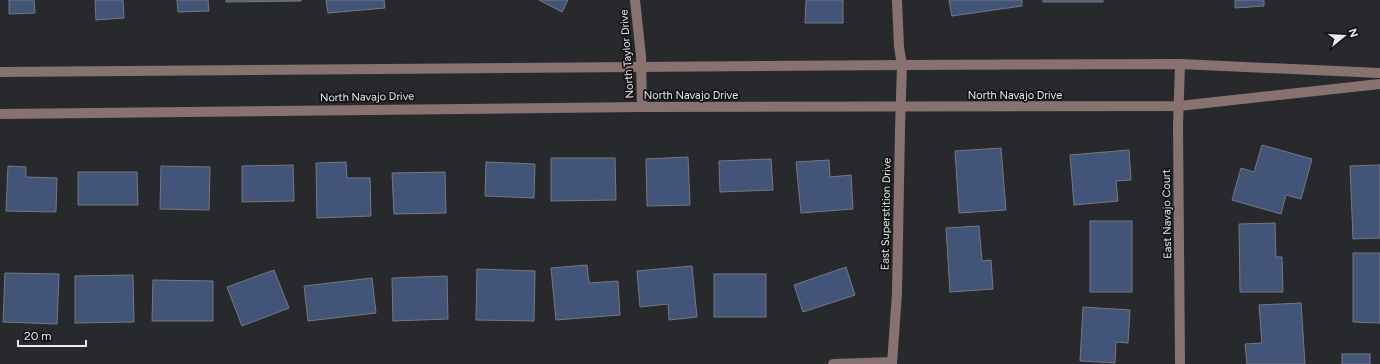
<svg xmlns="http://www.w3.org/2000/svg" width="1380" height="364" viewBox="0 0 1380 364" font-family="Figtree,sans-serif">
<style>
.building{fill:#425478;stroke:#77797e}
.lines{fill:none;stroke-linecap:round;stroke-linejoin:round}
.minor{stroke:#88726f;stroke-width:10}
.labels{text-anchor:middle;dominant-baseline:central;stroke-width:3.5;stroke-linejoin:round;paint-order:stroke}
.street-label{font-size:11px;fill:#e9eaed;stroke:#111213}
</style>
<rect width="100%" height="100%" fill="#27292d"/>
<g class="building">
<path d="M 9,0 L 34,0 L 35,13 L 9,14 Z"/>
<path d="M 95,0 L 123,0 L 124,18 L 96,20 Z"/>
<path d="M 177,0 L 208,0 L 209,11 L 178,12 Z"/>
<path d="M 226,0 L 301,0 L 301,1 L 226,2 Z"/>
<path d="M 326,0 L 384,0 L 385,8 L 328,13 Z"/>
<path d="M 539,0 L 568,0 L 562,12 Z"/>
<path d="M 806,0 L 843,0 L 843,23 L 805,23 Z"/>
<path d="M 949,0 L 1022,0 L 1022,6 L 952,16 Z"/>
<rect x="1043" y="0" width="60" height="2"/>
<path d="M 1235,0 L 1264,0 L 1264,6 L 1235,8 Z"/>
<path d="M 1262,145 L 1312,159 L 1301,199 L 1286,195 L 1281,214 L 1232,200 L 1241,168 L 1254,172 Z"/>
<path d="M 1001,148 L 1006,210 L 959,213 L 955,151 Z"/>
<path d="M 1129,150 L 1131,180 L 1116,181 L 1118,201 L 1074,205 L 1070,155 Z"/>
<path d="M 688,157 L 690,205 L 647,206 L 646,159 Z"/>
<path d="M 551,158 L 615,158 L 616,200 L 551,201 Z"/>
<path d="M 771,159 L 773,190 L 720,192 L 719,161 Z"/>
<path d="M 829,160 L 830,177 L 851,175 L 853,209 L 801,213 L 796,162 Z"/>
<path d="M 346,162 L 347,178 L 370,178 L 371,216 L 317,218 L 316,163 Z"/>
<path d="M 486,162 L 535,164 L 534,198 L 485,196 Z"/>
<path d="M 293,165 L 294,201 L 242,202 L 242,166 Z"/>
<path d="M 1380,165 L 1380,238 L 1353,239 L 1350,166 Z"/>
<path d="M 8,166 L 26,167 L 26,177 L 57,178 L 56,212 L 6,211 Z"/>
<path d="M 161,166 L 210,167 L 209,210 L 160,209 Z"/>
<path d="M 78,172 L 137,172 L 138,205 L 78,205 Z"/>
<path d="M 445,172 L 446,213 L 394,214 L 392,173 Z"/>
<rect x="1090" y="221" width="42" height="71"/>
<path d="M 1275,223 L 1276,257 L 1282,257 L 1283,292 L 1240,292 L 1239,224 Z"/>
<path d="M 979,226 L 982,261 L 991,260 L 993,289 L 950,292 L 946,228 Z"/>
<path d="M 1353,253 L 1380,253 L 1380,323 L 1353,322 Z"/>
<path d="M 587,265 L 589,283 L 618,281 L 620,315 L 556,320 L 551,268 Z"/>
<path d="M 692,266 L 697,317 L 669,320 L 668,304 L 640,307 L 637,271 Z"/>
<path d="M 846,267 L 855,295 L 803,312 L 794,285 Z"/>
<path d="M 477,269 L 535,271 L 534,321 L 476,320 Z"/>
<path d="M 274,270 L 289,308 L 242,326 L 227,287 Z"/>
<path d="M 5,273 L 59,274 L 57,324 L 3,322 Z"/>
<rect x="714" y="274" width="52" height="43"/>
<path d="M 133,275 L 134,322 L 75,323 L 75,276 Z"/>
<path d="M 447,276 L 448,319 L 393,321 L 392,278 Z"/>
<path d="M 372,278 L 376,313 L 308,321 L 304,286 Z"/>
<path d="M 153,280 L 213,281 L 213,321 L 152,321 Z"/>
<path d="M 1301,303 L 1305,364 L 1247,364 L 1245,344 L 1262,343 L 1259,305 Z"/>
<path d="M 1083,307 L 1130,310 L 1128,343 L 1116,342 L 1115,363 L 1080,361 Z"/>
<rect x="1342" y="354" width="28" height="10"/>
</g>
<g class="lines">
<g class="minor">
<path d="M 635,0 L 641,56 L 642,107"/>
<path d="M 1180,64 L 1178,126 L 1180,364"/>
<path d="M 0,72 L 902,65 L 1180,64 L 1380,73"/>
<path d="M 0,114 L 642,107 L 1179,106 L 1380,84"/>
<path d="M 833,364 L 892,362"/>
<path d="M 892,364 L 897,293 L 900,129 L 902,65 L 899,47 L 897,0"/>
</g>
</g>
<g class="labels">
<g class="street-label">
<text transform="translate(627 54) rotate(-94)">North Taylor Drive</text>
<text x="691" y="95">North Navajo Drive</text>
<text x="1015" y="95">North Navajo Drive</text>
<text transform="translate(367 97) rotate(-1)">North Navajo Drive</text>
<text transform="translate(886 214) rotate(-89)">East Superstition Drive</text>
<text transform="translate(1167 214) rotate(-91)">East Navajo Court</text>
</g>
</g>
<g transform="translate(1344 36) rotate(72)" stroke="#111213" stroke-width="3" paint-order="stroke">
<path d="M0-3L7 15L0 10L-7 15Z" fill="#e9eaed"/>
<text y="-6" font-size="11" font-weight="bold" text-anchor="middle" fill="#e9eaed">N</text>
</g>
<path d="M18 340v6h68v-6" fill="none" stroke="#e9eaed" stroke-width="2"/>
<text x="24" y="340" font-size="12" fill="#e9eaed" stroke="#111213" stroke-width="3" paint-order="stroke">20 m</text>
</svg>
